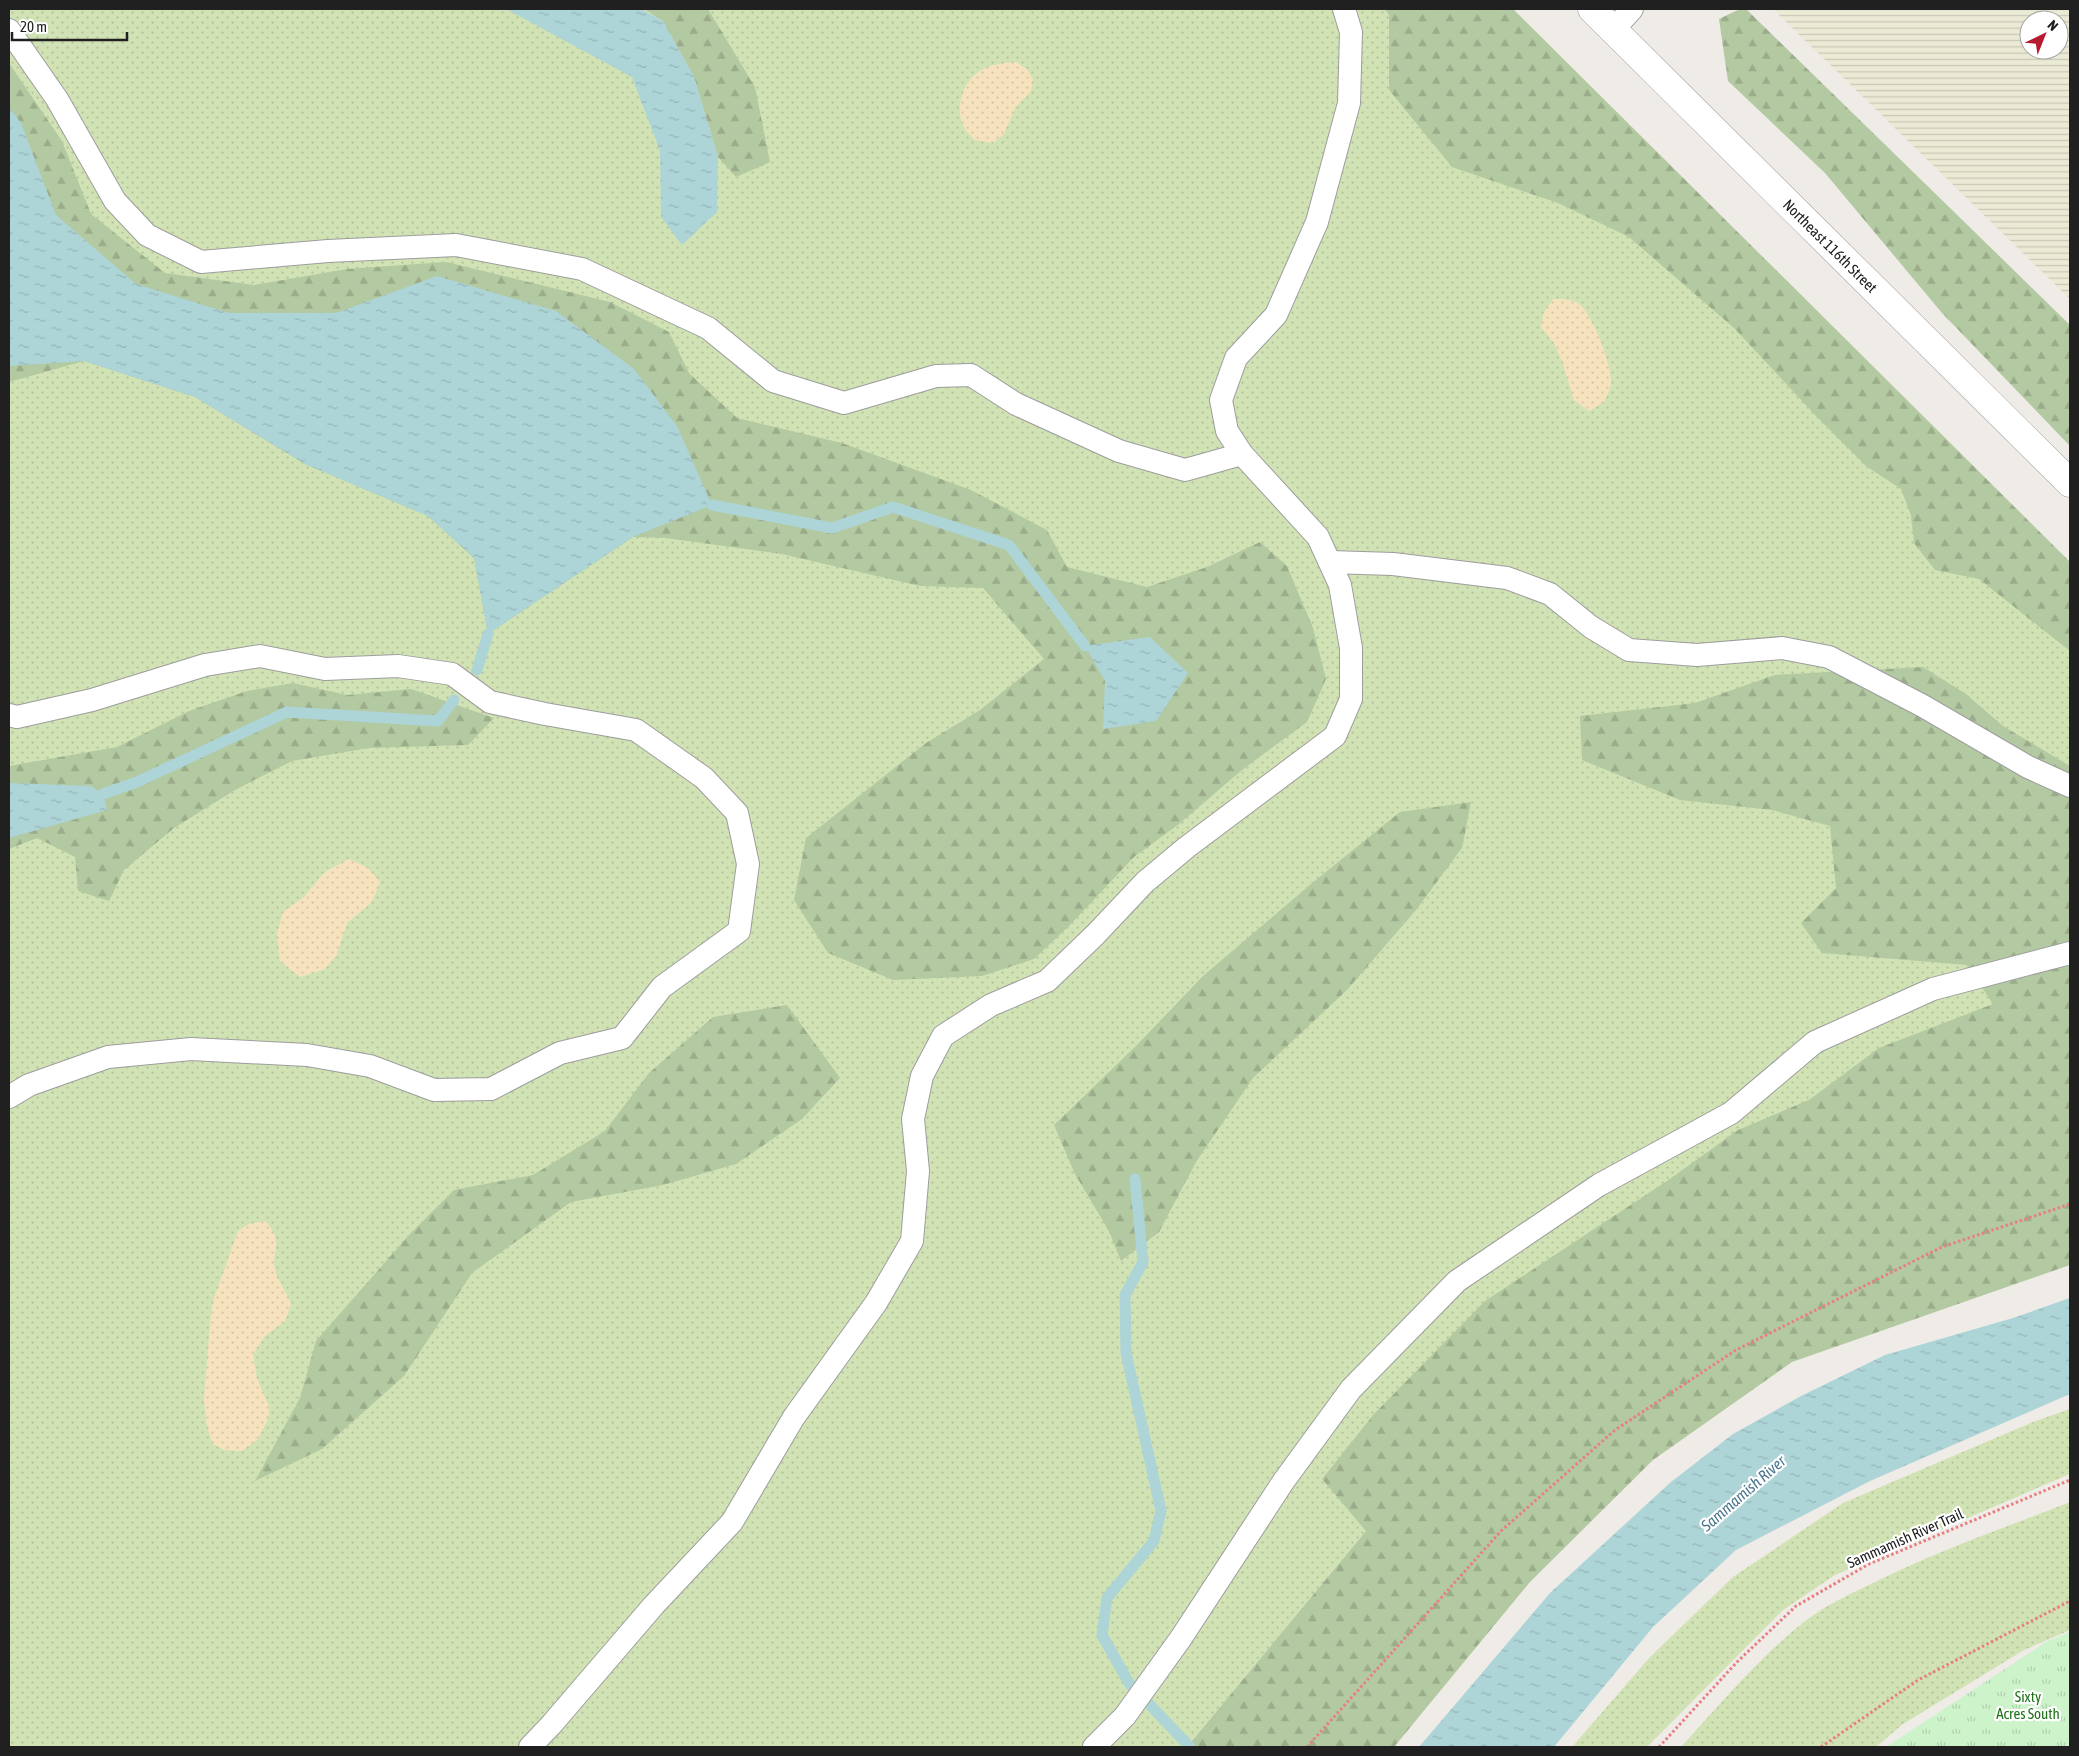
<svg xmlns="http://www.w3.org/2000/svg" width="2079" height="1756" viewBox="0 0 2079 1756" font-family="'Asap Condensed',sans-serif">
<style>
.farmland{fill:url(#farmland-rules);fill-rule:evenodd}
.grass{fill:url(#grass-dots)}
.forest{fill:url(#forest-firs)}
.sand{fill:url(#sand-dots)}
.park{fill:url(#park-tufts)}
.water{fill:url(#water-ripples)}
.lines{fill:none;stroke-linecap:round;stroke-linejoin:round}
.stream{stroke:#add4d7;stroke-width:11}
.lane-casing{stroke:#9d9d9d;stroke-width:24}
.street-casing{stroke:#9d9d9d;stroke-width:29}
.path{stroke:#e97e82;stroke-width:3;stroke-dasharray:2.5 2.5;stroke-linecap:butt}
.lane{stroke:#fff;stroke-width:22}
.street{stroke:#fff;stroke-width:28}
.labels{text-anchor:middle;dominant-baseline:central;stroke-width:4.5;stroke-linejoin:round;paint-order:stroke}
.street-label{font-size:15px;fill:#202020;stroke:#fff}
.park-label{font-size:15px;fill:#1f7219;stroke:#fff}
.water-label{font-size:16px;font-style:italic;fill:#4c778e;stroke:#fff}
</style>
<defs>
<pattern id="farmland-rules" width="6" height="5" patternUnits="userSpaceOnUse" patternTransform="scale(1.25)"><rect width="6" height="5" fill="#ebead5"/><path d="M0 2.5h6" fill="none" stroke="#c9c8b7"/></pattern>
<pattern id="grass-dots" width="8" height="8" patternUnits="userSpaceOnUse" patternTransform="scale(1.25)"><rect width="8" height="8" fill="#d1e3b4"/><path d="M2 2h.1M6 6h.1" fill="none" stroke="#b3c29a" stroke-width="1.8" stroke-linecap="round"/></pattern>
<pattern id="forest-firs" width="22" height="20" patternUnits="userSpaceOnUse" patternTransform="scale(1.25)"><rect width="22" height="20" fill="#b3c9a1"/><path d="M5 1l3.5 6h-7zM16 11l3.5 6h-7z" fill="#9aac8a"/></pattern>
<pattern id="sand-dots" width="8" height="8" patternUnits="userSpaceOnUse" patternTransform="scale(1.25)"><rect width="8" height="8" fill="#f6e3be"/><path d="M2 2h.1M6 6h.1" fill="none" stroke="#d3c2a3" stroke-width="1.8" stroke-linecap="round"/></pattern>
<pattern id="park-tufts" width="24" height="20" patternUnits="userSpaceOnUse" patternTransform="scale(1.25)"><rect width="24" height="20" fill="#cdf3ca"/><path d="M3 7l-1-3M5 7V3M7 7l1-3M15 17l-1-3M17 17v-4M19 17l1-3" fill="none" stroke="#b0d0ad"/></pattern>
<pattern id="water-ripples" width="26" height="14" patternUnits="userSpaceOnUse" patternTransform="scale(1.25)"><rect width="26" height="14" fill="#add4d7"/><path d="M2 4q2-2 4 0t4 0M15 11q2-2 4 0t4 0" fill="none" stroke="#95b6b8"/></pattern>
</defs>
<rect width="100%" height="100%" fill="#efebe7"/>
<path class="farmland" d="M 1773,9 L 2070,9 L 2070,299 ZM 2029,20 L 2059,20 L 2059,50 L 2029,50 Z"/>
<g class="grass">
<path d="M 9,9 L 1513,9 L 2070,562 L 2070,1090 L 1366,1531 L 1187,1747 L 9,1747 Z"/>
<path d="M 2070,1409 L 2070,1474 L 1835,1575 L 1783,1610 L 1647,1747 L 1572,1747 L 1650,1657 L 1733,1577 L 1843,1503 L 2033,1422 Z"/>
<path d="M 2070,1502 L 2070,1630 L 2024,1650 L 1903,1724 L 1876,1747 L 1681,1747 C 1720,1705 1758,1658 1804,1622 C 1824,1606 1850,1594 1873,1583 C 1937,1551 2004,1528 2070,1502 Z"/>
</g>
<g class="forest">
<path d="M 644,9 L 708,9 L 755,87 L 770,162 L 736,177 L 718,157 L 694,77 L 663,21 Z"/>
<path d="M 1385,9 L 1513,9 L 2070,562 L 2070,651 L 1979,579 L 1935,570 L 1914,543 L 1911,515 L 1901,489 L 1866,466 L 1817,417 L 1734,328 L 1629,237 L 1558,203 L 1452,167 L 1389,90 L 1389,15 Z"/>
<path d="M 1740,9 L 1746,9 L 2070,325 L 2070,446 L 1942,313 L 1825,173 L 1728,81 L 1719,19 Z"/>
<path d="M 9,63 L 62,141 L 91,214 L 165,273 L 254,285 L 347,269 L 446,262 L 610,302 L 669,332 L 689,373 L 737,418 L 842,443 L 971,490 L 1047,530 L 1067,567 L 1147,587 L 1207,567 L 1260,542 L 1287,566 L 1313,628 L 1326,679 L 1307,722 L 1242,770 L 1179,824 L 1134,857 L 1070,925 L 1034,959 L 982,976 L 893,980 L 828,953 L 794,900 L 806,838 L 926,743 L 980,710 L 1044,659 L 983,588 L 920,586 L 782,554 L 666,538 L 633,537 L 488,634 L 474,558 L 428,516 L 305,464 L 195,397 L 84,361 L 9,382 Z"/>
<path d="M 1923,667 L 1966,694 L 2003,726 L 2070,766 L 2070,1265 L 1792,1362 L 1653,1460 L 1530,1582 L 1394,1747 L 1187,1747 L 1366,1531 L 1322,1479 L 1374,1414 L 1485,1301 L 1667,1181 L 1738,1130 L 1809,1100 L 1879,1048 L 1993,1004 L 1967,965 L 1822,953 L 1801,923 L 1836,888 L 1830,826 L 1772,810 L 1680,800 L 1582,760 L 1580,716 L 1695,703 L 1775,675 Z"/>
<path d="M 293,683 L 347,695 L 411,689 L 494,718 L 468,745 L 369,748 L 292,761 L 235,790 L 174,828 L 124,870 L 109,901 L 78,891 L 75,857 L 37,838 L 9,849 L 9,766 L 117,747 L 189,711 L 247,691 Z"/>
<path d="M 1471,802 L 1462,848 L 1416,910 L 1347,990 L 1253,1078 L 1196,1162 L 1159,1232 L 1121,1261 L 1109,1231 L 1075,1174 L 1054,1125 L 1136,1046 L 1203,976 L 1311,884 L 1400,812 Z"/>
<path d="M 787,1005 L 840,1078 L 802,1119 L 736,1164 L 663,1185 L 571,1202 L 472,1273 L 404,1376 L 322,1449 L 255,1481 L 300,1398 L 316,1341 L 409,1235 L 454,1190 L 533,1175 L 605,1131 L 649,1073 L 713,1017 Z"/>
</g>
<g class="sand">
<path d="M 1016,62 L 1027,69 L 1033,80 L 1031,91 L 1015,108 L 1004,134 L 993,143 L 975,140 C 971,136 965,130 963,125 C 955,106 963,80 982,70 C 992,64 1005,63 1016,62 Z"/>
<path d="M 1553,299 C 1562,299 1571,299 1579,304 C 1592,313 1613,368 1611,384 C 1610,390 1606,397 1604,402 L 1589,411 L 1574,400 L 1562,361 L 1554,343 L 1541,327 L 1544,312 Z"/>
<path d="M 349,859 L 368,868 L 380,882 L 372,902 L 347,923 L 336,956 L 325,969 L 300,977 L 280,961 L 277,934 L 283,912 L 304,897 L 325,872 Z"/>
<path d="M 265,1221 C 271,1227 277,1236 276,1245 C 276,1252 273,1258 274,1265 C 276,1279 286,1291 291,1304 L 285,1321 L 264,1337 L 253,1355 L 257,1378 L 269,1407 L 268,1419 L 258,1439 L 242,1451 L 224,1450 L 213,1444 L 207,1426 L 204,1400 L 210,1325 L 213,1301 L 238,1231 L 249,1224 Z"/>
</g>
<path class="park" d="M 2070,1632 L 2070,1747 L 1886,1747 L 2046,1642 Z"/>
<g class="water">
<path d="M 506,9 L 641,9 L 663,21 L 694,77 L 718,157 L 717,212 L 682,245 L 661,217 L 660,151 L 632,77 Z"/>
<path d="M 9,107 L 21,123 L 56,215 L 136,284 L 229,313 L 336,313 L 437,276 L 556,311 L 634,369 L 677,426 L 712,505 L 633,537 L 488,634 L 474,558 L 428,516 L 305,464 L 195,397 L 84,361 L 9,366 Z"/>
<path d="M 1150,637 L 1188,673 L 1156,721 L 1103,729 L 1105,681 L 1085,646 Z"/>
<path d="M 9,783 L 91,786 L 103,794 L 107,810 L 9,838 Z"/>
<path d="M 2070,1298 L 2070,1394 L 1870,1481 L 1736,1550 L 1653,1627 L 1554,1747 L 1419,1747 L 1550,1593 L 1671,1482 L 1733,1434 L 1801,1396 L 1885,1355 L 2013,1318 Z"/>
</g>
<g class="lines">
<g class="stream">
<path d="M 712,505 L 832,528 L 893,507 L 1009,545 L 1085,646"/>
<path d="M 477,670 L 488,634"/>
<path d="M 103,794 L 137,782 L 287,712 L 438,721 L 454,700"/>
<path d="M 1135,1179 L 1143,1262 L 1125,1295 L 1126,1353 L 1161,1511 L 1154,1541 L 1107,1598 L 1102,1635 L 1129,1683 L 1190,1747"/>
</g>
<g class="lane-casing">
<g id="lane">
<path d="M 9,30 L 57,99 L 115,201 L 147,235 L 201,262 L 328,251 L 456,245 L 582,269 L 708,328 L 773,381 L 844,403 L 936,376 L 971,375 L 1016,404 L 1119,451 L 1185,470 L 1242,454"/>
<path d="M 1613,30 L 1632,9"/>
<path d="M 1330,562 L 1393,564 L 1507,578 L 1550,594 L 1591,627 L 1629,650 L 1697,655 L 1782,648 L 1829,657 L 1923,706 L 2028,767 L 2070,786"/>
<path d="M 9,715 L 17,717 L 92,700 L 205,665 L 260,656 L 325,669 L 398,666 L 452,674 L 490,702 L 545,714 L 636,730 L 704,778 L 737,813 L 748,864 L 739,931 L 662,987 L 622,1038 L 560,1053 L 491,1089 L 434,1090 L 370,1066 L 307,1055 L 191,1049 L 108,1057 L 29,1085 L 9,1097"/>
<path d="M 530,1747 L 551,1725 L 654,1605 L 732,1522 L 794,1417 L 876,1303 L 912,1241 L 918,1171 L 913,1119 L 922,1076 L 943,1036 L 991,1005 L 1047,981 L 1095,935 L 1145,882 L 1187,847 L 1335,736 L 1351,699 L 1351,648 L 1340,585 L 1318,537 L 1242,454 L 1227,431 L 1221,400 L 1236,358 L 1276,315 L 1317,222 L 1349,103 L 1351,32 L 1344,9"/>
<path d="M 1094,1747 L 1125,1716 L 1181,1638 L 1283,1482 L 1351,1389 L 1457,1281 L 1599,1185 L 1731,1113 L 1815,1042 L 1933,989 L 2070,953"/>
</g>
</g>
<g class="street-casing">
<g id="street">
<path id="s1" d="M 1592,9 L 2070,483"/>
</g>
</g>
<g class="path">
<path d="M 1307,1747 L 1501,1531 L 1615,1430 L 1736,1350 L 1942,1247 L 2070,1204"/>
<path d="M 1659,1747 L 1737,1662 L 1796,1606 L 1869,1564 L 2070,1480"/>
<path d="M 1821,1747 L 1918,1680 L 2070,1601"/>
</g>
<use href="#lane" class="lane"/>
<use href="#street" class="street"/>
</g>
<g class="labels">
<g class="street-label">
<text stroke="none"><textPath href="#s1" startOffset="336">Northeast 116th Street</textPath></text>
<text transform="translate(1905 1538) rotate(-24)">Sammamish River Trail</text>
</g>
<g class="park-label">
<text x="2028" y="1696">Sixty<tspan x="2028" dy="17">Acres South</tspan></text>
</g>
<g class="water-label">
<text transform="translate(1743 1493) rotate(-41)">Sammamish River</text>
</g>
</g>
<rect width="2079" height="1756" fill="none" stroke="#202020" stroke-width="20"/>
<g transform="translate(2044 35) rotate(43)"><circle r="24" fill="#ffffff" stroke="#a6a6a6"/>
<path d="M0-4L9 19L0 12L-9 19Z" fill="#b7192f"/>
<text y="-8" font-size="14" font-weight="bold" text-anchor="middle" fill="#202020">N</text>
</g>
<path d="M12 32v8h115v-8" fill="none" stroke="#202020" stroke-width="2.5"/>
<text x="20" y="32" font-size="15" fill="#202020" stroke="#ffffff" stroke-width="4" paint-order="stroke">20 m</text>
</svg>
